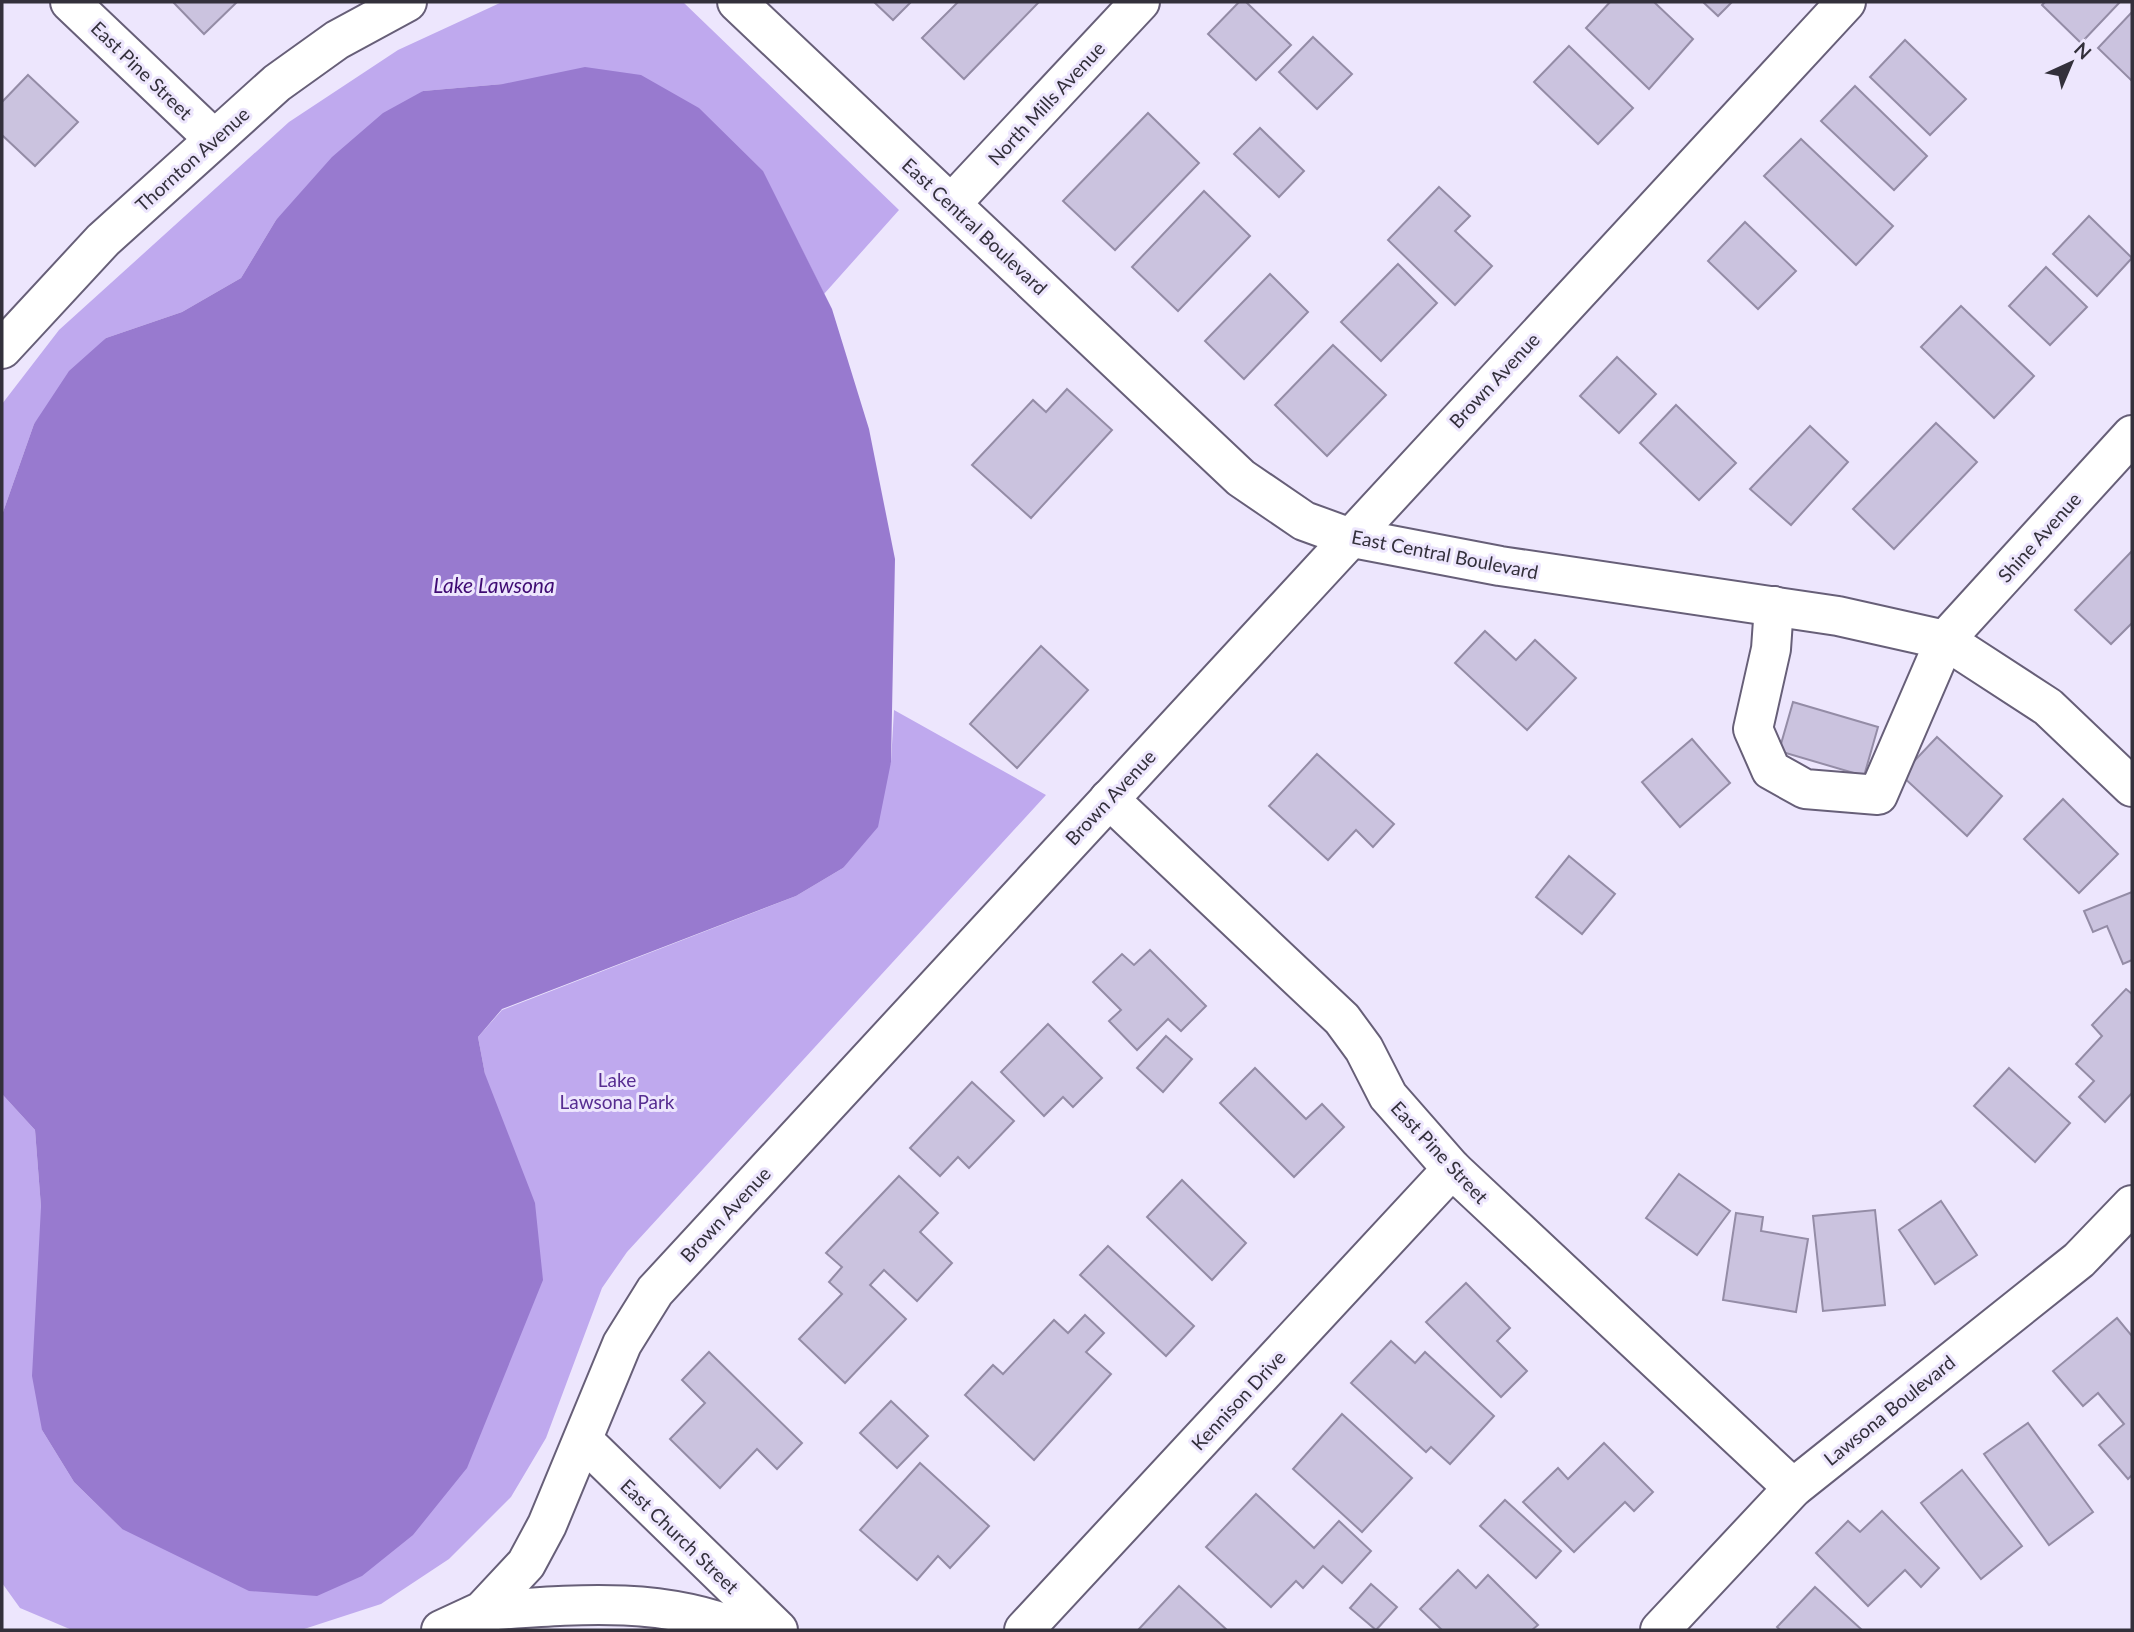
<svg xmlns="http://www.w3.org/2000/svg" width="2134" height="1632" viewBox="0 0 2134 1632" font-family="Lato,sans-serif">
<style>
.green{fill:#bfa9ee}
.water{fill:#987acf}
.building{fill:#cbc3df;stroke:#948ca6;stroke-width:2}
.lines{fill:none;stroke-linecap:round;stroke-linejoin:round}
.minor-casing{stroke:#675f78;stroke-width:42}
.minor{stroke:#fff;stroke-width:38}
.labels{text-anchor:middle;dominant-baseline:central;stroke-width:6;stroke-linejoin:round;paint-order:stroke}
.street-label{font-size:19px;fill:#33303b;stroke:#ede6fd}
.park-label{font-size:19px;fill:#572d91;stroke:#ede6fd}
.water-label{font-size:21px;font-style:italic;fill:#3f0b73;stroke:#ede6fd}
</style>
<rect width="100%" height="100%" fill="#ede6fd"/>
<g class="green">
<path d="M 502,2 L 683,2 L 899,210 L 824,294 L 798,242 L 503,84 L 423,91 L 276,220 L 241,278 L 182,312 L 106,338 L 34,424 L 2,515 L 2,404 L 59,330 L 289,122 L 398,50 Z"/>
<path d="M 894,710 L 1046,795 L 627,1252 L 602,1288 L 546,1438 L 511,1497 L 449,1559 L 381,1604 L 301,1630 L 72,1630 L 20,1608 L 2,1583 L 2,1094 L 35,1130 L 41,1207 L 42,1430 L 74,1482 L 122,1529 L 485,1074 L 478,1037 L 502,1010 L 796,896 L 843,868 L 891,762 Z"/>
</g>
<path class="water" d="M 585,67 L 641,75 L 699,108 L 763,171 L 832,309 L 869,429 L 895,559 L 891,762 L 878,827 L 843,868 L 796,896 L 502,1009 L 478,1037 L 485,1074 L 535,1203 L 543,1280 L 467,1468 L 413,1535 L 362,1576 L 317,1596 L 249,1591 L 122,1529 L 74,1482 L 42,1430 L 32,1376 L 41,1207 L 35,1130 L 2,1094 L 2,515 L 34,424 L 69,371 L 106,338 L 182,312 L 241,278 L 276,220 L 332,157 L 383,113 L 423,91 L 503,84 Z"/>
<g class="building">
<path d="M 173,2 L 237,2 L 204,34 Z"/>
<path d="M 874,2 L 911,2 L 893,20 Z"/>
<path d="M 958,2 L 1037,2 L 1038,3 L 964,79 L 922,38 Z"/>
<path d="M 1239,2 L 1246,2 L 1291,45 L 1256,80 L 1208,34 Z"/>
<path d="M 1610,2 L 1654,2 L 1693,39 L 1649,89 L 1586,28 Z"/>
<path d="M 1703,2 L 1732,2 L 1718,16 Z"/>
<path d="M 2045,2 L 2120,2 L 2081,43 L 2042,5 Z"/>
<path d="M 2132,12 L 2132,81 L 2098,48 Z"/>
<path d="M 1313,37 L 1352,74 L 1317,109 L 1279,72 Z"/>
<path d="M 1905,40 L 1966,99 L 1930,135 L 1870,77 Z"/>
<path d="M 1569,46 L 1633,108 L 1598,144 L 1534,82 Z"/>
<path d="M 28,75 L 78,122 L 35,166 L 2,135 L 2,102 Z"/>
<path d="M 1855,86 L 1927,156 L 1894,190 L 1821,121 Z"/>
<path d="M 1148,113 L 1199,163 L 1115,250 L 1063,201 Z"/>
<path d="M 1260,128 L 1304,171 L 1279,197 L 1234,154 Z"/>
<path d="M 1801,139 L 1893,226 L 1856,265 L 1764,176 Z"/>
<path d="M 1439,187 L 1470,216 L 1455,231 L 1492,266 L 1455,305 L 1388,240 Z"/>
<path d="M 1204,191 L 1250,236 L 1178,311 L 1132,267 Z"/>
<path d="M 2089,216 L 2132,258 L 2097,296 L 2053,254 Z"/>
<path d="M 1745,222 L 1796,271 L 1758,309 L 1708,261 Z"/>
<path d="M 1398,264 L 1437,303 L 1381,361 L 1341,322 Z"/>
<path d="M 2046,267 L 2087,307 L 2050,345 L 2009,306 Z"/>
<path d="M 1270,274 L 1308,312 L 1244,379 L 1205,341 Z"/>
<path d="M 1961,306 L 2034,376 L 1994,418 L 1921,347 Z"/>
<path d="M 1333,345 L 1386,395 L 1327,456 L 1275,405 Z"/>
<path d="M 1617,357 L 1656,394 L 1619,433 L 1580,396 Z"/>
<path d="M 1067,389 L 1112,430 L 1031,518 L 972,465 L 1033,400 L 1046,412 Z"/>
<path d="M 1676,405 L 1736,463 L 1699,500 L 1640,443 Z"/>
<path d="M 1936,423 L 1977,462 L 1894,549 L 1853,509 Z"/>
<path d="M 1810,426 L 1848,462 L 1791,525 L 1750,489 Z"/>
<path d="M 2132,551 L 2132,623 L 2111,644 L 2075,610 Z"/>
<path d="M 1485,631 L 1516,660 L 1535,640 L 1576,678 L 1527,730 L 1455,663 Z"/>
<path d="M 1041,646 L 1088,690 L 1017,768 L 970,724 Z"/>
<path d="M 1793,702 L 1878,727 L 1864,776 L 1779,751 Z"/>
<path d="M 1937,737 L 2002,796 L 1967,836 L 1901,775 Z"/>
<path d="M 1692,739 L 1730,783 L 1680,827 L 1642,782 Z"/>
<path d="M 1317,754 L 1394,824 L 1373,847 L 1356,830 L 1328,860 L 1269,806 Z"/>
<path d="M 2063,799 L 2118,854 L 2079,893 L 2024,839 Z"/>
<path d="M 1569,856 L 1615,894 L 1582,934 L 1536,897 Z"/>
<path d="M 2132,892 L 2132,960 L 2123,964 L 2107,926 L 2093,932 L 2084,911 Z"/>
<path d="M 1150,950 L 1206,1006 L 1181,1031 L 1168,1019 L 1137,1050 L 1109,1021 L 1121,1010 L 1093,982 L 1122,954 L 1134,965 Z"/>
<path d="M 2126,989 L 2132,994 L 2132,1093 L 2105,1122 L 2079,1097 L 2094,1081 L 2076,1064 L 2102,1036 L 2092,1025 Z"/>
<path d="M 1048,1024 L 1102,1078 L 1073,1107 L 1063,1097 L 1044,1116 L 1001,1072 Z"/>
<path d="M 1166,1036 L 1192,1059 L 1163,1092 L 1137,1068 Z"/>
<path d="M 1255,1068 L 1306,1119 L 1322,1104 L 1344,1127 L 1294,1177 L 1220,1103 Z"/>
<path d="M 2009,1068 L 2070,1123 L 2035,1162 L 1974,1106 Z"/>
<path d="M 972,1082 L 1014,1121 L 969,1168 L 958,1157 L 940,1176 L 910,1148 Z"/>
<path d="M 1679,1174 L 1730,1211 L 1697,1255 L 1646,1218 Z"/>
<path d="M 899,1176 L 938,1213 L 920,1232 L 952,1263 L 917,1301 L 884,1270 L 870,1285 L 906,1319 L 845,1383 L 799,1339 L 842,1294 L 829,1282 L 842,1267 L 826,1253 Z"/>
<path d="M 1182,1180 L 1246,1243 L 1212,1280 L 1147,1217 Z"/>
<path d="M 1941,1201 L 1977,1255 L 1935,1284 L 1899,1230 Z"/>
<path d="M 1875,1210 L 1885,1305 L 1823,1311 L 1813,1216 Z"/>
<path d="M 1736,1213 L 1763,1217 L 1761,1231 L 1808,1239 L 1796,1312 L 1723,1300 Z"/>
<path d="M 1108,1246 L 1194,1326 L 1166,1356 L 1080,1275 Z"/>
<path d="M 1466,1283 L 1510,1328 L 1497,1341 L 1527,1371 L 1501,1397 L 1426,1322 Z"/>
<path d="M 1085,1315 L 1104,1333 L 1086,1352 L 1111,1374 L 1034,1460 L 965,1395 L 993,1365 L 1003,1374 L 1054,1320 L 1068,1333 Z"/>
<path d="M 2117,1318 L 2132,1336 L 2132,1475 L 2128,1479 L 2099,1445 L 2124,1424 L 2098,1393 L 2083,1406 L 2053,1371 Z"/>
<path d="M 1391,1341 L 1415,1363 L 1425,1352 L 1494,1416 L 1450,1464 L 1431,1447 L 1426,1452 L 1351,1383 Z"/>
<path d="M 709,1352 L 802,1443 L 777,1469 L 757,1449 L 720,1488 L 670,1439 L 705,1403 L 682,1380 Z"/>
<path d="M 891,1401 L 928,1436 L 897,1468 L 860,1433 Z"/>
<path d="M 1342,1414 L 1412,1478 L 1362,1532 L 1293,1469 Z"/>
<path d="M 2028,1423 L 2093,1512 L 2049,1545 L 1984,1454 Z"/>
<path d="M 1604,1443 L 1653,1492 L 1634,1511 L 1625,1502 L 1574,1552 L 1523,1502 L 1558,1468 L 1568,1479 Z"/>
<path d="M 920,1463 L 989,1526 L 950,1568 L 938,1556 L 917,1580 L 860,1530 Z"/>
<path d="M 1962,1470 L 2022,1546 L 1981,1579 L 1921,1503 Z"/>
<path d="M 1256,1494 L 1314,1548 L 1339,1521 L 1371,1551 L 1342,1583 L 1323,1566 L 1303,1588 L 1296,1581 L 1271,1607 L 1206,1547 Z"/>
<path d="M 1505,1500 L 1561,1551 L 1536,1578 L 1480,1526 Z"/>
<path d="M 1882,1511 L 1939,1568 L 1921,1587 L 1905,1570 L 1868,1606 L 1816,1553 L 1848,1521 L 1860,1532 Z"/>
<path d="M 1458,1570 L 1476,1588 L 1488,1575 L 1538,1625 L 1532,1630 L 1442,1630 L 1420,1609 Z"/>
<path d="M 1371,1584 L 1397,1607 L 1376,1630 L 1350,1608 Z"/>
<path d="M 1179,1586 L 1227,1630 L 1138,1630 Z"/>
<path d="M 1815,1587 L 1862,1630 L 1780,1630 L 1777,1627 Z"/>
</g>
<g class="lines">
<g class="minor-casing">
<g id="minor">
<path d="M 70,2 L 213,138"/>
<path d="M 737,2 L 1241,478 L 1304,521 L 1348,537 L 1500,566 L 1838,616 L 1945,640 L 2048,707 L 2132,787"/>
<path d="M 952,203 L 1140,2"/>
<path d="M 2,349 L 103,240 L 277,83 L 337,40 L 407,2"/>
<path d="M 1774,606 L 1771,649 L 1753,729 L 1771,770 L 1805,789 L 1878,795 L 1945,640 L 2132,435"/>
<path d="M 1109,799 L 1342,1019 L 1364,1049 L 1388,1096 L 1452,1169 L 1793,1488"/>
<path d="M 584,1441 L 778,1630"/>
<path d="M 482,1611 C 570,1605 659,1595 742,1630"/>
<path d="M 441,1630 L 482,1611 L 526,1564 L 547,1525 L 622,1344 L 655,1291 L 1846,2"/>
<path d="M 1024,1630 L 1452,1169"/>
<path d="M 1660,1630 L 1793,1488 L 2079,1260 L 2132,1205"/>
</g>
</g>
<use href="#minor" class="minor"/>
</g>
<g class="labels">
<g class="street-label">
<text transform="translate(142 70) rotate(44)">East Pine Street</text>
<text transform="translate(1046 103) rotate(-47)">North Mills Avenue</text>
<text transform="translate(192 159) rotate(-42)">Thornton Avenue</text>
<text transform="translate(975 226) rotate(43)">East Central Boulevard</text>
<text transform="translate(1494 380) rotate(-47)">Brown Avenue</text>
<text transform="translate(2039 537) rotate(-48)">Shine Avenue</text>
<text transform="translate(1445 554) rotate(11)">East Central Boulevard</text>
<text transform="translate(1110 797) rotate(-47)">Brown Avenue</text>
<text transform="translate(1440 1152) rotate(47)">East Pine Street</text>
<text transform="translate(725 1214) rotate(-47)">Brown Avenue</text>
<text transform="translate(1238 1400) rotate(-47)">Kennison Drive</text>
<text transform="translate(1889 1410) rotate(-39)">Lawsona Boulevard</text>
<text transform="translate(680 1536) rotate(44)">East Church Street</text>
</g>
<g class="park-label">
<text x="617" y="1079">Lake<tspan x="617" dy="22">Lawsona Park</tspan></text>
</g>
<g class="water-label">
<text x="494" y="584">Lake Lawsona</text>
</g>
</g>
<rect width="2134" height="1632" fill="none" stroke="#33303b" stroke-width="7"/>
<g transform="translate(2071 63) rotate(44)" stroke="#ede6fd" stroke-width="5" paint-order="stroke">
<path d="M0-5L12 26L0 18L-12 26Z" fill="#33303b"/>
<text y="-10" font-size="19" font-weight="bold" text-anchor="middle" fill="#33303b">N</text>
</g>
</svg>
